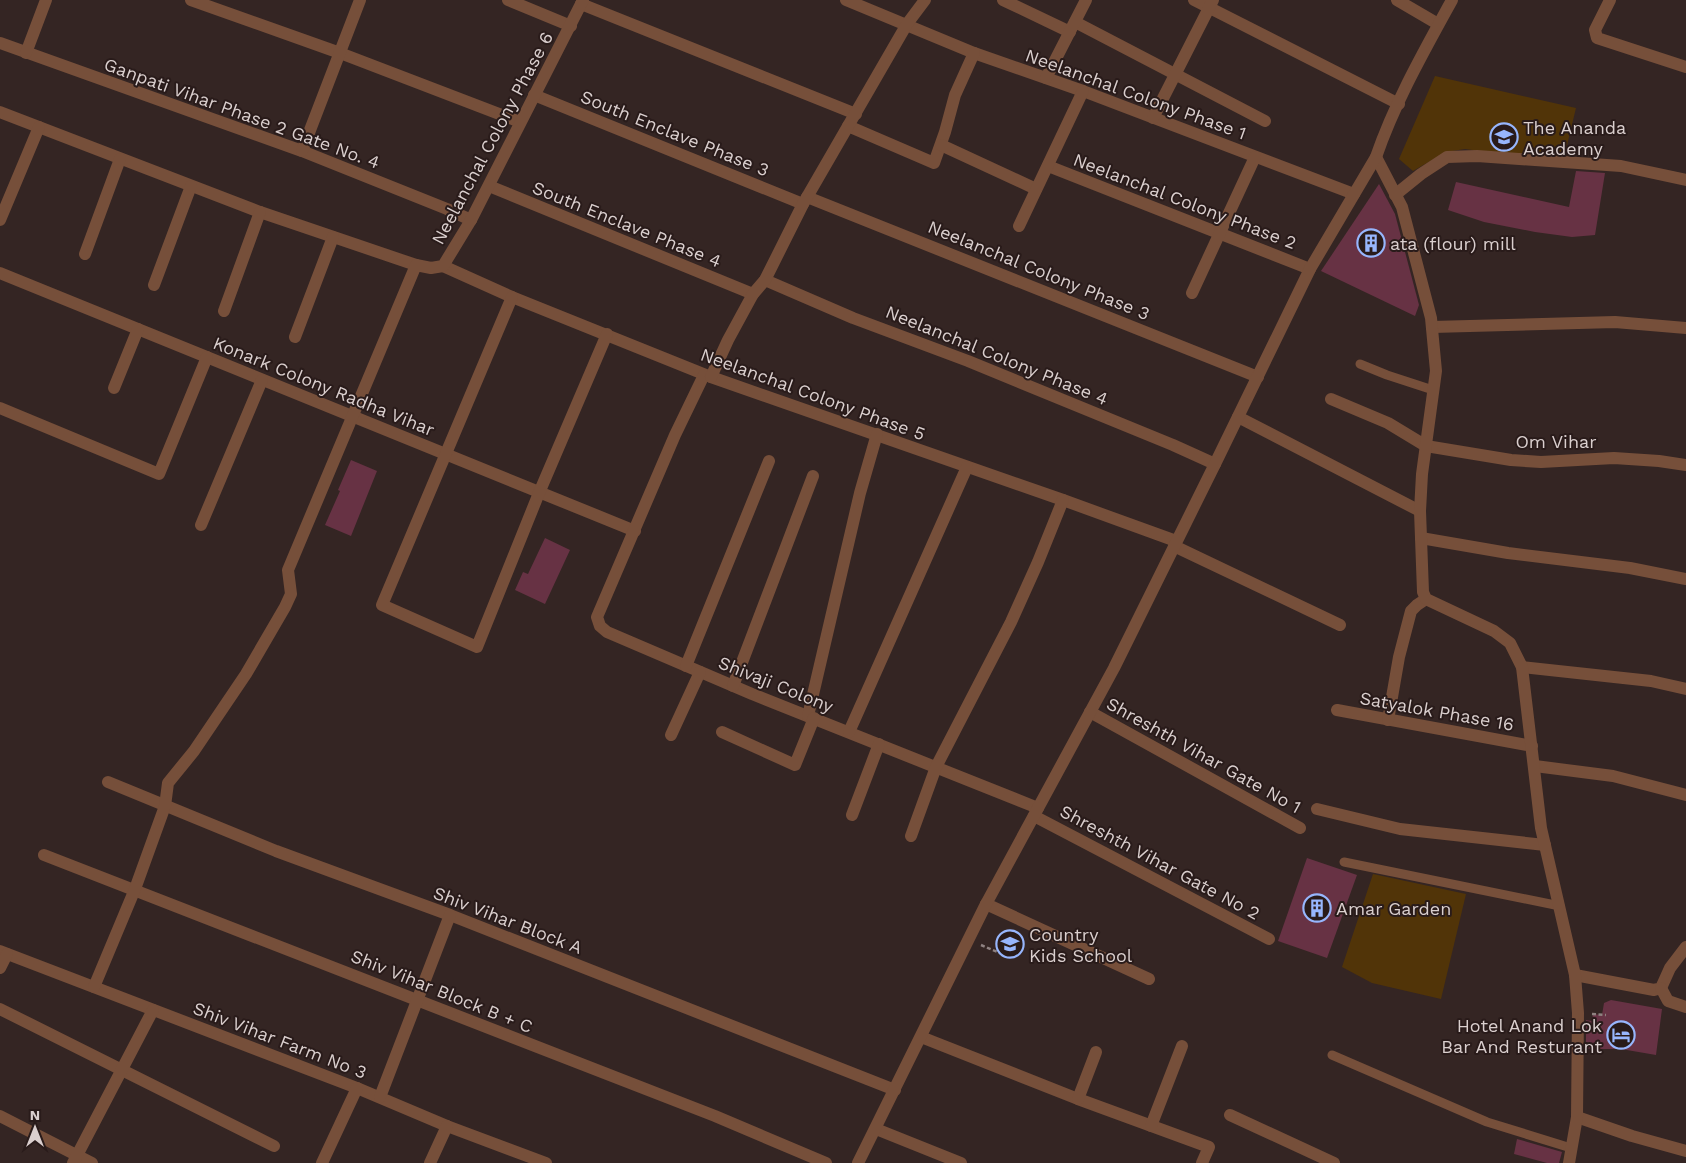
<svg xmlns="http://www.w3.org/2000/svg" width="1686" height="1163" viewBox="0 0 1686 1163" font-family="'Work Sans',sans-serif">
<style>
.green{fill:#513408}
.building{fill:#673244}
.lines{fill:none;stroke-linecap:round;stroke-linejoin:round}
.path{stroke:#8f8281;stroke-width:2.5;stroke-dasharray:4 2.5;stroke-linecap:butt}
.service{stroke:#764f3a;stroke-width:9}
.minor{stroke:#764f3a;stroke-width:12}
.tertiary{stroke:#764f3a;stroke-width:12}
.labels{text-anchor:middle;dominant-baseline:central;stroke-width:4;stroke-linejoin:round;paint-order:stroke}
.street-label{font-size:18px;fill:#dacfce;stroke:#291b1a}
.poi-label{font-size:18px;fill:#dacfce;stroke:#291b1a;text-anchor:start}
</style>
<rect width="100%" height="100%" fill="#342523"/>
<g class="green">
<path d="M 1435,76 L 1576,108 L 1563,162 L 1465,149 L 1446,152 L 1413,171 L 1399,159 Z"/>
<path d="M 1373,874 L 1466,894 L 1441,999 L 1372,983 L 1342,967 Z"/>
</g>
<g class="building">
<path d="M 1576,171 L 1605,173 L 1595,235 L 1572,237 L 1535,232 L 1484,222 L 1448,210 L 1456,182 L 1569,207 Z"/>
<path d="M 1379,184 L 1395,214 L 1419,305 L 1415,316 L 1321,271 Z"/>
<path d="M 351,460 L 377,471 L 351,536 L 325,525 L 340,491 L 338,490 Z"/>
<path d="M 545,538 L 570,550 L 545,604 L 515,590 L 523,572 L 528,574 Z"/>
<path d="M 1307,858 L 1357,875 L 1327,958 L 1278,941 Z"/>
<path d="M 1611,1000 L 1662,1009 L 1656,1055 L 1621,1049 L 1586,1049 L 1586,1020 L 1592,1021 L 1593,1014 L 1602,1015 L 1604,1003 Z"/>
<path d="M 1517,1139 L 1562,1152 L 1559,1163 L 1547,1163 L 1514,1154 Z"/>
</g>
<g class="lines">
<g class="path">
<path d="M 981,945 L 1009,957"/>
<path d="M 1592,1014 L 1606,1015"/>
</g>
<g class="service">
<path d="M 1360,364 L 1387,375 L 1433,390"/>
<path d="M 1344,862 L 1560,906"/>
<path d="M 1332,1055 L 1487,1122 L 1571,1148"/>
</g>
<g class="minor">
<path d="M 191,0 L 340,53 L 520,122"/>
<path d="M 508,0 L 571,26"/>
<path d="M 846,0 L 974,53 L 1083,91 L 1354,194"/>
<path d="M 1003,0 L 1070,32"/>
<path d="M 1194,0 L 1399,104"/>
<path d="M 1397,0 L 1438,24"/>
<path d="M 1610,0 L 1595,30 L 1597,38 L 1686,67"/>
<path d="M 581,4 L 856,114"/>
<path d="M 1075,22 L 1265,121"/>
<path d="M 0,43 L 302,151 L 447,209 L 471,220"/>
<path d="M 26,53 L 46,0"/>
<path d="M 1046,78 L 1086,0"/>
<path d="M 534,95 L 803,204"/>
<path d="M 0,112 L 260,212 L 416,265"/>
<path d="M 1153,118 L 1213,0"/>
<path d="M 848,126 L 934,163 L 945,132 L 955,95 L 974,53"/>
<path d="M 941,145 L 1036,189"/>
<path d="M 302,151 L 360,0"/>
<path d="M 1048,166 L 1310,269"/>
<path d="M 489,186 L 753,294"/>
<path d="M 1395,195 L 1421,174 L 1447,157 L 1477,156 L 1621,166 L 1686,180"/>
<path d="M 807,197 L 1258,377"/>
<path d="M 0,220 L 39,127"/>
<path d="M 1019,226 L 1083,91"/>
<path d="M 85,254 L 120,159"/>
<path d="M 443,266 L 512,297 L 711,377 L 1063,500 L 1176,541"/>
<path d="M 0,273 L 635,531"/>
<path d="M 765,280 L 853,318 L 968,361 L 1173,445 L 1215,464"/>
<path d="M 154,285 L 191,186"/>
<path d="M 1192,293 L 1255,157"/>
<path d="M 512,297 L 382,605 L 477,647 L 539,493 L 607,334"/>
<path d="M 224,311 L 260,212"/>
<path d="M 1432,327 L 1615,322 L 1686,328"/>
<path d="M 295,337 L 333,237"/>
<path d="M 704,375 L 675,435 L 597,617 L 600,626 L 607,632 L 752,694 L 1038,808"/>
<path d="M 711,377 L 728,340 L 753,294 L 765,280 L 803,204 L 907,24 L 925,0"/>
<path d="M 114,388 L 138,329"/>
<path d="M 1331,399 L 1388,423 L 1426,446 L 1511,460 L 1541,462 L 1614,458 L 1659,461 L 1686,465"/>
<path d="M 0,408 L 159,474 L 207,357"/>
<path d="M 1238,417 L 1420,511"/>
<path d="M 201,525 L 262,380"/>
<path d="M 1421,538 L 1508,553 L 1630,568 L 1686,579"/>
<path d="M 1174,546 L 1340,625"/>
<path d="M 686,666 L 769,461"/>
<path d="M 1522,667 L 1651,681 L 1686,689"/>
<path d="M 733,686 L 813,476"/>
<path d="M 1337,710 L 1532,746"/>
<path d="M 1090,712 L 1300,828"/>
<path d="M 808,716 L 860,493 L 877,434"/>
<path d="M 1388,720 L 1399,657 L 1411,611 L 1417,605 L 1426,599"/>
<path d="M 722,732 L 795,765 L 814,718"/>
<path d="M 849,732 L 967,467"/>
<path d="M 671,735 L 700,672"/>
<path d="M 1535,766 L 1613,776 L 1686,795"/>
<path d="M 108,782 L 276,851 L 450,915 L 895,1090"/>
<path d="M 1317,809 L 1400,829 L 1545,845"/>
<path d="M 852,815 L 879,744"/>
<path d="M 1034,816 L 1269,939"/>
<path d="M 911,836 L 936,767 L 1011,622 L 1038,562 L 1063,500"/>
<path d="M 44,855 L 715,1116 L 826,1163"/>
<path d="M 986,904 L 1149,979"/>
<path d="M 0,951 L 357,1088 L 447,1126 L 546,1163"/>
<path d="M 0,968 L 7,954"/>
<path d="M 1575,975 L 1654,990 L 1661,988 L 1670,968 L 1686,947"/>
<path d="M 94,987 L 135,889 L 165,806 L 168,783 L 194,751 L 246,674 L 285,607 L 291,594 L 288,570 L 416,265 L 431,268 L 443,266 L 471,220 L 583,0"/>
<path d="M 1661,988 L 1668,1001 L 1686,1007"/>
<path d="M 0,1009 L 274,1146"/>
<path d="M 921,1037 L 1078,1099 L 1209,1147 L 1202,1163"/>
<path d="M 380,1097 L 450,915"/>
<path d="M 1078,1099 L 1096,1052"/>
<path d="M 1230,1115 L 1334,1163"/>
<path d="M 0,1116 L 92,1163"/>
<path d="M 1577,1117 L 1632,1136 L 1686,1151"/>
<path d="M 1151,1126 L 1182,1046"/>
<path d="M 876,1129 L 961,1163"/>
<path d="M 73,1163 L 153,1010"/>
<path d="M 322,1163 L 357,1088"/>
<path d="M 430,1163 L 447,1126"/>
</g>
<g class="tertiary">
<path d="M 1376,157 L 1402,207 L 1431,318 L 1436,371 L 1422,474 L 1420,511 L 1423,592 L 1426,599 L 1494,631 L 1510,643 L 1522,667 L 1541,828 L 1575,975 L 1578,1013 L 1577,1117 L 1569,1163"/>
<path d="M 858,1163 L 986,904 L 1114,668 L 1215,464 L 1310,269 L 1376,157 C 1395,102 1424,51 1452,0"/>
</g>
</g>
<defs>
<g id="school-ring" transform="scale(1.4375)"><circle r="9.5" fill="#291b1a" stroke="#97b6fd" stroke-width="1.5"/><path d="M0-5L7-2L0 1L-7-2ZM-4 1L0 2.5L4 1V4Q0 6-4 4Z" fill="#97b6fd"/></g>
<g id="building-ring" transform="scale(1.4375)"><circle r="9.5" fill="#291b1a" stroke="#97b6fd" stroke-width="1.5"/><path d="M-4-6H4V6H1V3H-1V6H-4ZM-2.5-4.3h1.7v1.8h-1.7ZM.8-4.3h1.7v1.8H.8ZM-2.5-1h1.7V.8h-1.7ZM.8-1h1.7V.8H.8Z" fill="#97b6fd"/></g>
<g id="hotel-ring" transform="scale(1.4375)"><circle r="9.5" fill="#291b1a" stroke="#97b6fd" stroke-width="1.5"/><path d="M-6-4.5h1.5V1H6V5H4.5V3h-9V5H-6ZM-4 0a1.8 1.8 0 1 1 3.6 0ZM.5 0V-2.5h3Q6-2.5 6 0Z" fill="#97b6fd"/></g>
</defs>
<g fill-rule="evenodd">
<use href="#school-ring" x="1504" y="137"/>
<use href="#building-ring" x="1371" y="243"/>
<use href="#building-ring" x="1317" y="908"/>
<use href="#school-ring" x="1010" y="944"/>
<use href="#hotel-ring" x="1621" y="1035"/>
</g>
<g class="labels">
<g class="street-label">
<text transform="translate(1136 94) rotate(20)">Neelanchal Colony Phase 1</text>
<text transform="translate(242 113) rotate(20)">Ganpati Vihar Phase 2 Gate No. 4</text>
<text transform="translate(675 133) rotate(22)">South Enclave Phase 3</text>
<text transform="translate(492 138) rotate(-62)">Neelanchal Colony Phase 6</text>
<text transform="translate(1185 201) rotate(21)">Neelanchal Colony Phase 2</text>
<text transform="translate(627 224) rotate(22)">South Enclave Phase 4</text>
<text transform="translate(1039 270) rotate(22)">Neelanchal Colony Phase 3</text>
<text transform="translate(997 355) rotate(22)">Neelanchal Colony Phase 4</text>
<text transform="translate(324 386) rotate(22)">Konark Colony Radha Vihar</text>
<text transform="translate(813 394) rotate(20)">Neelanchal Colony Phase 5</text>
<text x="1556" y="441">Om Vihar</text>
<text transform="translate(776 684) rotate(22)">Shivaji Colony</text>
<text transform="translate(1437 711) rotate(10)">Satyalok Phase 16</text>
<text transform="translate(1204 755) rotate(29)">Shreshth Vihar Gate No 1</text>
<text transform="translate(1160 862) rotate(28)">Shreshth Vihar Gate No 2</text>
<text transform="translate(508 920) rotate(21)">Shiv Vihar Block A</text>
<text transform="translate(442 991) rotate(22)">Shiv Vihar Block B + C</text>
<text transform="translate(280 1040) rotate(21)">Shiv Vihar Farm No 3</text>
</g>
<g class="poi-label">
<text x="1523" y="127">The Ananda<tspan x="1523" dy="21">Academy</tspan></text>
<text x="1390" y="243">ata (flour) mill</text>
<text x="1336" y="908">Amar Garden</text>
<text x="1029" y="934">Country<tspan x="1029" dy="21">Kids School</tspan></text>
<text x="1602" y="1025" text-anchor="end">Hotel Anand Lok<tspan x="1602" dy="21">Bar And Resturant</tspan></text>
</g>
</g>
<g transform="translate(35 1128)" stroke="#291b1a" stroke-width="4" paint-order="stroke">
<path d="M0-4L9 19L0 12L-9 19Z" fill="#dacfce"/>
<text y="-8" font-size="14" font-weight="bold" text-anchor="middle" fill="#dacfce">N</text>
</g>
</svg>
